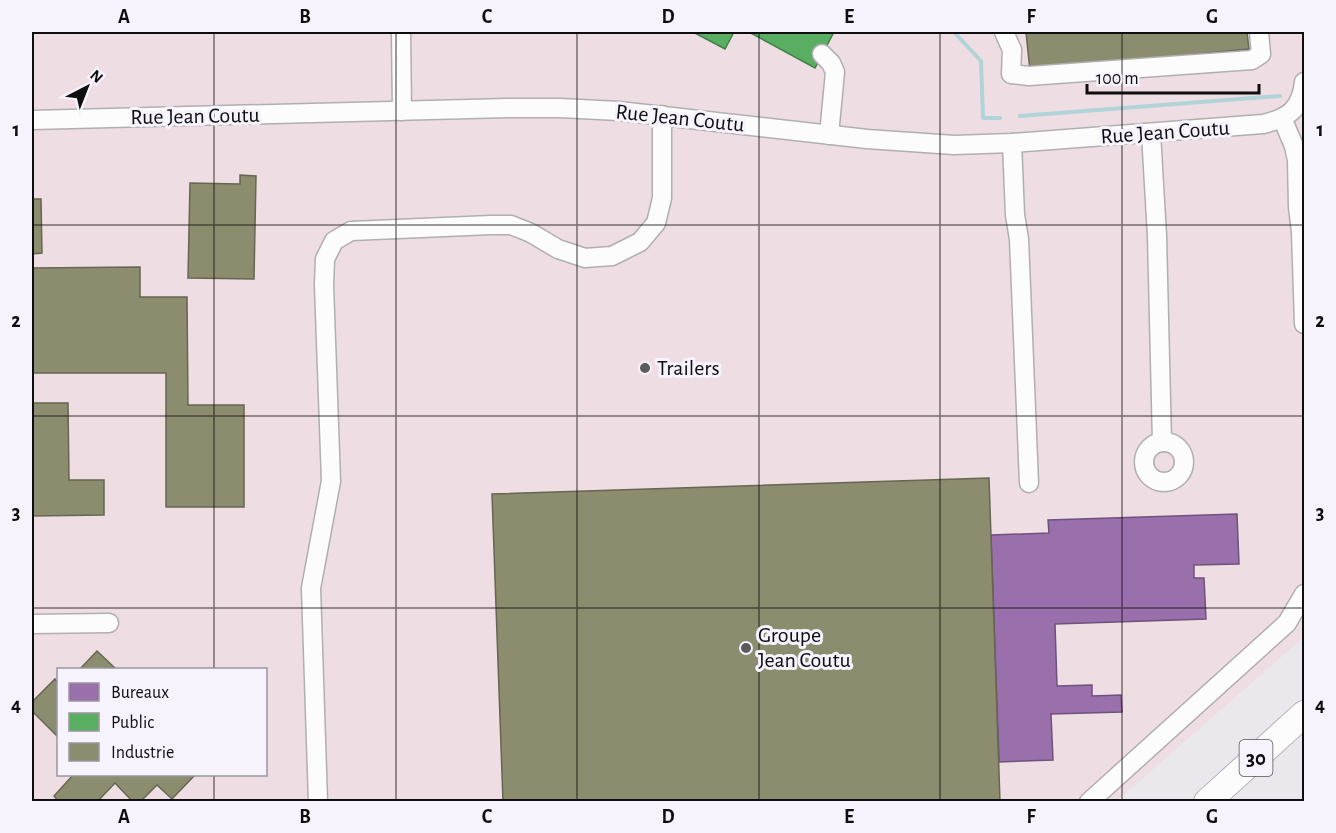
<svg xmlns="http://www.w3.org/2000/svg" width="1336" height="833" viewBox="0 0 1336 833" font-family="'Alegreya Sans',sans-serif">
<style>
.industrial{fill:#eedee3;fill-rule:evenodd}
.offices{fill:#9970ab;stroke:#6f527c;stroke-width:1.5}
.public{fill:#5aae61;stroke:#437e49;stroke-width:1.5}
.industry{fill:#8c8c6e;stroke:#666652;stroke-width:1.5}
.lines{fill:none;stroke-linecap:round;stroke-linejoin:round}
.stream{stroke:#b0d4d7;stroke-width:4}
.minor-casing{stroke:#b0aeb2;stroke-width:21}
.highway-casing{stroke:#b0aeb2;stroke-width:28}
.minor{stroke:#fcfcfc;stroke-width:18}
.highway{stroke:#fcfcfc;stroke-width:26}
.grid{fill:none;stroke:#0e0d10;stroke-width:1.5;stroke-opacity:0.55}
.poi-dot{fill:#5b5a5d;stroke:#f6f3fd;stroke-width:2}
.labels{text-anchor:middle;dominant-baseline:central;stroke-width:6;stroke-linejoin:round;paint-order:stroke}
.shield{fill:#f6f3fd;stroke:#545257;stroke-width:1.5}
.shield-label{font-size:21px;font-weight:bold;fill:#0e0d10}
.street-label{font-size:22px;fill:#0e0d10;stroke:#f6f3fd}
.poi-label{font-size:22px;fill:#0e0d10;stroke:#f6f3fd;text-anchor:start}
.neatline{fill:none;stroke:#0e0d10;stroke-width:2}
.grid-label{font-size:20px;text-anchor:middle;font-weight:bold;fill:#0e0d10}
</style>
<rect width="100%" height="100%" fill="#eae8ed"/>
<path class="industrial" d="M 32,32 L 1304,32 L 1304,637 L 1117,801 L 32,801 ZM 58,670 L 266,670 L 266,774 L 58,774 Z"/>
<path class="offices" d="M 1237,514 L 1239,564 L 1194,565 L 1194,578 L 1204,578 L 1206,619 L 1055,624 L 1057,686 L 1092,685 L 1092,696 L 1121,695 L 1122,712 L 1051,714 L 1053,760 L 999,762 L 991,535 L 1049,533 L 1048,520 Z"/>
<g class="public">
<path d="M 693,32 L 734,32 L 725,49 Z"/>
<path d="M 749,32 L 834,32 L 815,68 Z"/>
</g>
<g class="industry">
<path d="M 1026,32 L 1247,32 L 1249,49 L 1030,71 Z"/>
<path d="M 240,175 L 256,176 L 254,279 L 188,278 L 190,183 L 240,184 Z"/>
<path d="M 32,199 L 41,199 L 42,253 L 32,254 Z"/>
<path d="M 140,267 L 140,297 L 187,297 L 188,405 L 244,405 L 244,507 L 166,507 L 166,373 L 32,373 L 32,268 Z"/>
<path d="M 32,403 L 68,403 L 69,480 L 104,480 L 104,515 L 32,516 Z"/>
<path d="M 989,478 L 1000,802 L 503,802 L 492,494 Z"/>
<path d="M 97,651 L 117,670 L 79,670 Z"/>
<path d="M 55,679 L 58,683 L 58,737 L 32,711 L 32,702 Z"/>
<path d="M 74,774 L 195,774 L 195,775 L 172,799 L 157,785 L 140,802 L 133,802 L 115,783 L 97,802 L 59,802 L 54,796 Z"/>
</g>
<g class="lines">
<g class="stream">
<path d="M 954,32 L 981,61 L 983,118 L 1000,118"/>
<path d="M 1020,116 L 1280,96"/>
</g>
<g class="minor-casing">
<g id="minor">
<path d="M 401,32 L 402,111"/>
<path d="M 1004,32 L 1012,50 L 1011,74 L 1029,76 L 1252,60 L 1261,54 L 1259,32"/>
<path d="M 822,54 L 831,63 L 835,72 L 829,135"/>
<path d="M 1282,118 L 1294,146 L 1297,160 L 1298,207 L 1301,232 L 1304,324"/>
<path d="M 32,120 L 508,108 L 560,108 L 619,111 L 867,139 L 954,145 L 1012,143 L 1263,124 C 1289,118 1301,109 1304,82"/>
<path d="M 1151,133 L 1157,236 L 1162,442"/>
<path d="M 1012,143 L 1015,215 L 1019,239 L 1029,483"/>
<circle cx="1164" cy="462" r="20"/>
<path d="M 32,624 L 109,623"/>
<path d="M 318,802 L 311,588 L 331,481 L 324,285 L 325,259 L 334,241 L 351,231 L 491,225 L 511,225 L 531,233 L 558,249 L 585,258 L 612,256 L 640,242 L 656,223 L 662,198 L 662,115"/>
<path d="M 1089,802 L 1287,623 L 1304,594"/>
</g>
</g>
<g class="highway-casing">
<path id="highway" d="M 1207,802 L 1304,714"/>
</g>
<use href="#minor" class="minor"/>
<use href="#highway" class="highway"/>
</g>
<path class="grid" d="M 214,32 L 214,670M 396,32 L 396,802M 577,32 L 577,802M 759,32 L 759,802M 940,32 L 940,802M 1122,32 L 1122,802M 32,225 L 1304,225M 32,416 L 1304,416M 32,608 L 1304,608M 214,774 L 214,802"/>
<g class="poi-dot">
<circle cx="645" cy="368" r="6"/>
<circle cx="746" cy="648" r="6"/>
</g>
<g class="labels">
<rect class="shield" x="1239.5" y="740" width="33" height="36" rx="4.5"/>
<g class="shield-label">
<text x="1256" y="758">30</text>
</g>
<g class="street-label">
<text transform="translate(195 116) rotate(-1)">Rue Jean Coutu</text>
<text transform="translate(680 118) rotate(6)">Rue Jean Coutu</text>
<text transform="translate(1165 132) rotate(-4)">Rue Jean Coutu</text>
</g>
<g class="poi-label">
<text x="657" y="368">Trailers</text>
<text x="758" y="635">Groupe<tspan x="758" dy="25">Jean Coutu</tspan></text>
</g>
</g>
<rect width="1336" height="833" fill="none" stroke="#f6f3fd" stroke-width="66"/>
<rect x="57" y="668" width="210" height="108" fill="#f6f3fd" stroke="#99979e" stroke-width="1.5"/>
<rect x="69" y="683" width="30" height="18" fill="#9970ab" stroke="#99979e" stroke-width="1.5"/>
<text x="111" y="698" font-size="18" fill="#0e0d10">Bureaux</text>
<rect x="69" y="713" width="30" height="18" fill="#5aae61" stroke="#99979e" stroke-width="1.5"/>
<text x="111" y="728" font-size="18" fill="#0e0d10">Public</text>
<rect x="69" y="743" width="30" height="18" fill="#8c8c6e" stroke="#99979e" stroke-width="1.5"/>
<text x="111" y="758" font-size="18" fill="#0e0d10">Industrie</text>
<g transform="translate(87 87) rotate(42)" stroke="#f6f3fd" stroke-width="4.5" paint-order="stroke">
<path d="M0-4.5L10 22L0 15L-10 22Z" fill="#0e0d10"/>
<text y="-9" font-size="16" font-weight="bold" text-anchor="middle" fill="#0e0d10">N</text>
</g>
<path d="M1087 84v9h172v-9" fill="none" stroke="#0e0d10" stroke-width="3"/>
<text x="1096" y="84" font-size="18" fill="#0e0d10" stroke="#f6f3fd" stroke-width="4.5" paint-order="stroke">100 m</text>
<rect x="33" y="33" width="1270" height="767" class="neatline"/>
<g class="grid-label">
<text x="124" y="23">A</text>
<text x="305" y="23">B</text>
<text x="487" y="23">C</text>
<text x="668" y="23">D</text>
<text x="849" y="23">E</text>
<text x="1031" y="23">F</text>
<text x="1212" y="23">G</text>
<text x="16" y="136">1</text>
<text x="1320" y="136">1</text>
<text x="16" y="327">2</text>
<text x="1320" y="327">2</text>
<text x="16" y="519">3</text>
<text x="1320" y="519">3</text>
<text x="16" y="711">4</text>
<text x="1320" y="711">4</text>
<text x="124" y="823">A</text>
<text x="305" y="823">B</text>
<text x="487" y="823">C</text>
<text x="668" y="823">D</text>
<text x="849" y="823">E</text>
<text x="1031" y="823">F</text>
<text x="1212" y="823">G</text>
</g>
</svg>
